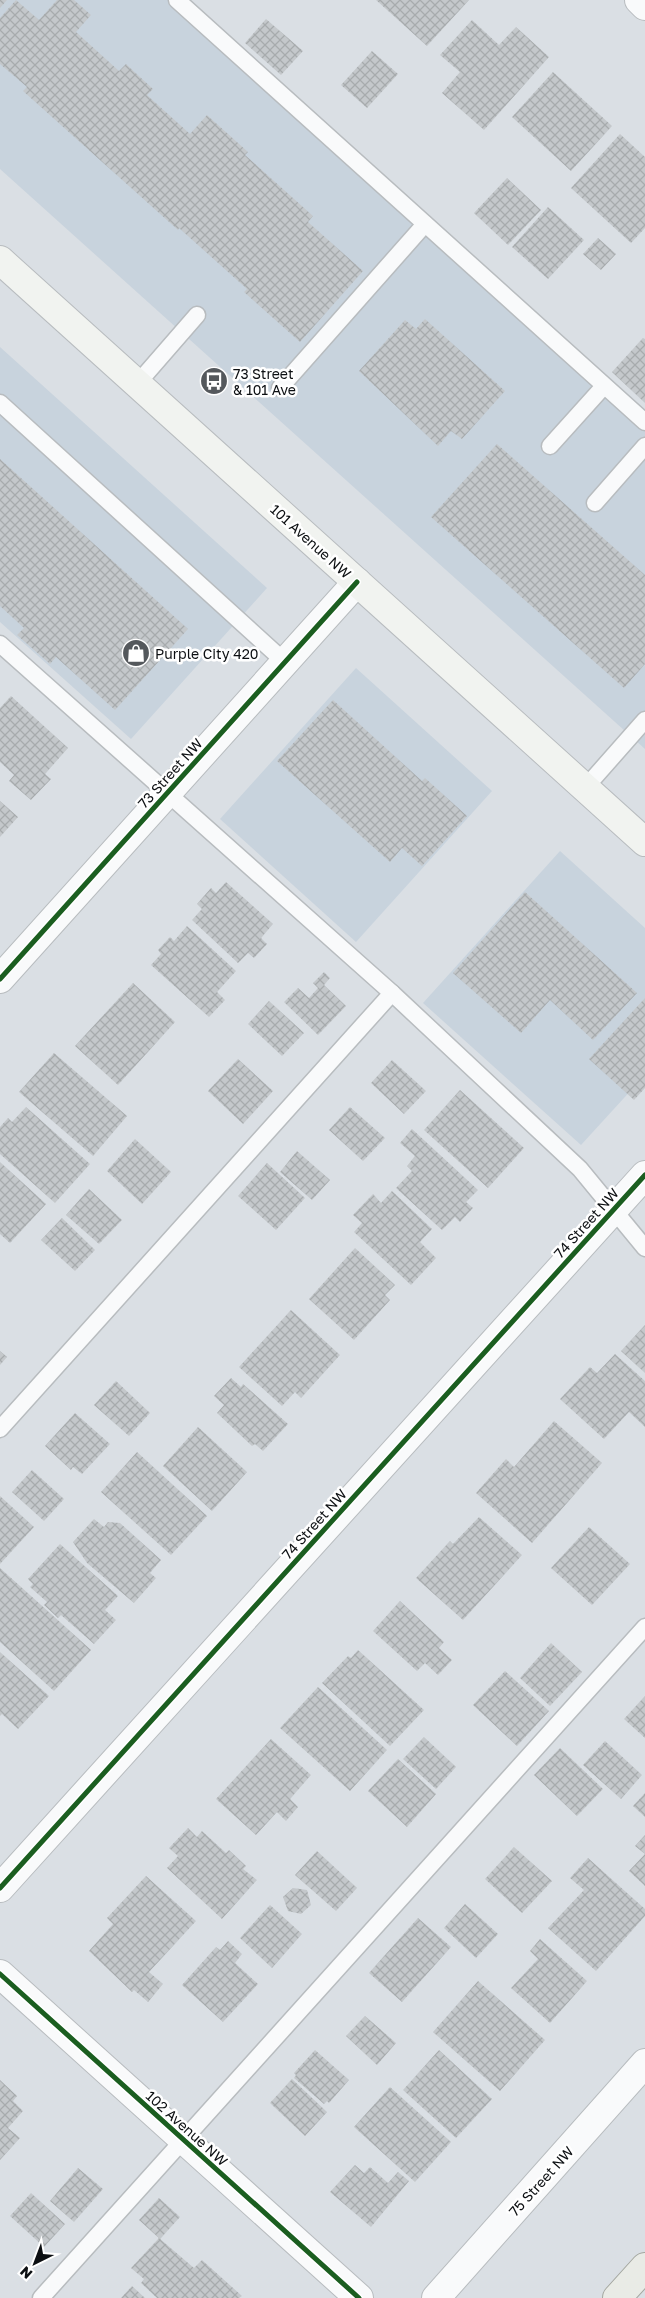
<svg xmlns="http://www.w3.org/2000/svg" width="645" height="2298" viewBox="0 0 645 2298" font-family="'Golos Text',sans-serif">
<style>
.built{fill:#c8d3dd}
.building{fill:url(#building-cross-hatch)}
.lines{fill:none;stroke-linecap:round;stroke-linejoin:round}
.lane-casing{stroke:#b8bcbf;stroke-width:19}
.street-casing{stroke:#b8bcbf;stroke-width:30}
.secondary-casing{stroke:#b8bcbf;stroke-width:30}
.primary-casing{stroke:#a4a7a0;stroke-width:30}
.lane{stroke:#f9fafb;stroke-width:16}
.street{stroke:#f9fafb;stroke-width:28}
.secondary{stroke:#f1f3f0;stroke-width:28}
.primary{stroke:#e9ebe6;stroke-width:28}
.cycleway-casing{stroke:#fff;stroke-width:8}
.cycleway{stroke:#1b5e20;stroke-width:5}
.labels{text-anchor:middle;dominant-baseline:central;stroke-width:5;stroke-linejoin:round;paint-order:stroke}
.poi-label{font-size:14px;fill:#0c0f12;stroke:#fff;text-anchor:start}
.street-label{font-size:14px;fill:#0c0f12;stroke:#fff}
</style>
<defs>
<pattern id="building-cross-hatch" width="8" height="8" patternUnits="userSpaceOnUse" patternTransform="scale(1.25)"><rect width="8" height="8" fill="#c4c8cb"/><path d="M0 0l8 8M0 8l8-8" fill="none" stroke="#a7abad"/></pattern>
</defs>
<rect width="100%" height="100%" fill="#dadfe4"/>
<g class="built">
<path d="M 0,0 L 177,0 L 645,422 L 645,749 L 0,169 Z"/>
<path d="M 0,347 L 267,588 L 131,739 L 0,622 Z"/>
<path d="M 356,668 L 492,791 L 356,942 L 220,819 Z"/>
<path d="M 560,851 L 645,928 L 645,1075 L 581,1145 L 423,1003 Z"/>
</g>
<g class="building">
<path d="M 0,0 L 7,0 L 0,8 Z"/>
<path d="M 16,0 L 39,20 L 57,0 L 74,0 L 91,15 L 76,32 L 119,71 L 126,64 L 153,89 L 147,95 L 190,134 L 207,115 L 248,152 L 245,155 L 313,216 L 308,222 L 363,271 L 300,342 L 244,292 L 247,289 L 179,228 L 178,230 L 23,91 L 27,87 L 0,64 L 0,18 Z"/>
<path d="M 376,0 L 469,0 L 427,46 Z"/>
<path d="M 266,19 L 303,51 L 281,75 L 245,43 Z"/>
<path d="M 472,20 L 499,45 L 516,27 L 549,57 L 484,130 L 442,93 L 460,72 L 440,55 Z"/>
<path d="M 372,51 L 398,74 L 367,108 L 341,85 Z"/>
<path d="M 553,72 L 612,126 L 571,171 L 512,117 Z"/>
<path d="M 620,134 L 645,157 L 645,228 L 631,243 L 571,188 Z"/>
<path d="M 507,178 L 541,210 L 508,245 L 474,213 Z"/>
<path d="M 548,207 L 584,240 L 548,279 L 512,247 Z"/>
<path d="M 598,238 L 616,254 L 601,270 L 583,254 Z"/>
<path d="M 425,319 L 505,391 L 462,439 L 451,431 L 438,446 L 359,371 L 405,320 L 416,329 Z"/>
<path d="M 643,338 L 645,339 L 645,403 L 612,372 Z"/>
<path d="M 497,444 L 645,575 L 645,664 L 624,688 L 431,517 Z"/>
<path d="M 0,459 L 188,629 L 115,710 L 56,657 L 50,664 L 17,635 L 24,628 L 0,606 Z"/>
<path d="M 11,696 L 68,748 L 45,774 L 51,779 L 31,800 L 9,781 L 14,775 L 0,762 L 0,708 Z"/>
<path d="M 333,700 L 422,781 L 425,778 L 467,816 L 422,866 L 402,848 L 390,862 L 277,761 Z"/>
<path d="M 0,801 L 18,817 L 0,837 Z"/>
<path d="M 226,882 L 273,924 L 261,938 L 267,944 L 254,958 L 248,953 L 238,963 L 192,920 L 202,909 L 197,904 L 211,888 L 216,893 Z"/>
<path d="M 525,892 L 637,993 L 593,1040 L 550,1000 L 521,1033 L 453,973 Z"/>
<path d="M 187,926 L 236,971 L 217,992 L 225,1000 L 209,1017 L 151,965 L 161,954 L 158,950 L 170,937 L 174,941 Z"/>
<path d="M 324,972 L 330,978 L 324,985 L 346,1006 L 318,1035 L 284,1002 L 298,988 L 309,998 L 318,988 L 313,983 Z"/>
<path d="M 133,983 L 175,1022 L 118,1085 L 75,1046 Z"/>
<path d="M 645,998 L 645,1088 L 634,1100 L 589,1059 Z"/>
<path d="M 269,1001 L 304,1033 L 282,1056 L 248,1024 Z"/>
<path d="M 54,1053 L 127,1116 L 93,1156 L 19,1092 Z"/>
<path d="M 238,1059 L 273,1091 L 243,1124 L 208,1091 Z"/>
<path d="M 392,1060 L 426,1091 L 404,1114 L 371,1083 Z"/>
<path d="M 460,1090 L 524,1148 L 488,1188 L 424,1130 Z"/>
<path d="M 26,1107 L 90,1164 L 55,1203 L 0,1154 L 0,1127 L 8,1118 L 12,1122 Z"/>
<path d="M 350,1107 L 385,1138 L 363,1161 L 329,1130 Z"/>
<path d="M 412,1129 L 478,1190 L 466,1202 L 473,1208 L 460,1222 L 455,1217 L 442,1230 L 396,1188 L 412,1171 L 407,1166 L 415,1156 L 400,1143 Z"/>
<path d="M 135,1139 L 171,1172 L 142,1204 L 107,1171 Z"/>
<path d="M 297,1151 L 330,1180 L 312,1200 L 280,1172 Z"/>
<path d="M 0,1162 L 46,1204 L 10,1243 L 0,1234 Z"/>
<path d="M 267,1163 L 305,1198 L 276,1230 L 238,1196 Z"/>
<path d="M 89,1189 L 122,1220 L 99,1244 L 66,1215 Z"/>
<path d="M 392,1191 L 432,1229 L 420,1242 L 436,1258 L 411,1285 L 354,1232 L 362,1223 L 353,1215 L 373,1194 L 381,1203 Z"/>
<path d="M 62,1218 L 95,1250 L 75,1271 L 41,1240 Z"/>
<path d="M 355,1248 L 395,1285 L 385,1295 L 390,1300 L 354,1340 L 309,1299 Z"/>
<path d="M 291,1310 L 340,1355 L 301,1398 L 295,1392 L 282,1406 L 239,1367 Z"/>
<path d="M 645,1325 L 645,1373 L 621,1351 Z"/>
<path d="M 0,1351 L 7,1357 L 0,1365 Z"/>
<path d="M 615,1354 L 645,1381 L 645,1427 L 629,1412 L 604,1439 L 560,1399 L 590,1367 L 597,1373 Z"/>
<path d="M 231,1378 L 241,1387 L 243,1384 L 288,1424 L 263,1451 L 255,1444 L 252,1446 L 217,1413 L 224,1405 L 214,1396 Z"/>
<path d="M 116,1381 L 150,1413 L 129,1436 L 94,1405 Z"/>
<path d="M 75,1413 L 110,1444 L 82,1474 L 73,1467 L 71,1470 L 45,1446 Z"/>
<path d="M 554,1421 L 602,1463 L 532,1543 L 476,1493 L 506,1459 L 514,1467 Z"/>
<path d="M 198,1427 L 247,1472 L 212,1511 L 163,1466 Z"/>
<path d="M 137,1452 L 207,1516 L 171,1555 L 101,1492 Z"/>
<path d="M 32,1470 L 64,1499 L 44,1521 L 12,1492 Z"/>
<path d="M 0,1496 L 34,1527 L 0,1564 Z"/>
<path d="M 479,1517 L 522,1555 L 463,1620 L 416,1578 L 450,1541 L 453,1544 Z"/>
<path d="M 94,1519 L 104,1527 L 108,1522 L 120,1523 L 161,1560 L 150,1573 L 156,1578 L 134,1603 L 87,1563 L 73,1542 Z"/>
<path d="M 589,1527 L 630,1564 L 592,1605 L 551,1568 Z"/>
<path d="M 60,1544 L 118,1596 L 105,1610 L 116,1620 L 94,1644 L 61,1615 L 58,1618 L 44,1605 L 47,1602 L 30,1587 L 33,1584 L 28,1579 Z"/>
<path d="M 0,1568 L 91,1650 L 54,1691 L 0,1642 Z"/>
<path d="M 400,1601 L 444,1642 L 439,1648 L 452,1660 L 438,1675 L 425,1663 L 417,1671 L 373,1631 Z"/>
<path d="M 551,1643 L 582,1672 L 550,1706 L 520,1678 Z"/>
<path d="M 358,1650 L 424,1710 L 390,1746 L 322,1683 L 348,1656 L 351,1658 Z"/>
<path d="M 0,1652 L 49,1696 L 18,1729 L 2,1714 L 0,1716 Z"/>
<path d="M 505,1671 L 549,1711 L 517,1746 L 473,1705 Z"/>
<path d="M 318,1687 L 387,1750 L 350,1791 L 280,1728 Z"/>
<path d="M 645,1696 L 645,1738 L 624,1719 Z"/>
<path d="M 424,1737 L 456,1767 L 436,1789 L 403,1759 Z"/>
<path d="M 271,1739 L 311,1775 L 290,1799 L 298,1807 L 286,1821 L 277,1812 L 256,1835 L 216,1799 Z"/>
<path d="M 605,1741 L 642,1775 L 621,1799 L 583,1765 Z"/>
<path d="M 560,1748 L 603,1789 L 577,1816 L 534,1775 Z"/>
<path d="M 398,1759 L 436,1794 L 407,1827 L 368,1791 Z"/>
<path d="M 645,1793 L 645,1817 L 633,1806 Z"/>
<path d="M 188,1828 L 197,1837 L 202,1831 L 226,1853 L 229,1850 L 246,1866 L 243,1869 L 257,1880 L 222,1919 L 167,1868 L 178,1856 L 169,1848 Z"/>
<path d="M 645,1835 L 645,1886 L 629,1871 L 645,1854 L 635,1846 Z"/>
<path d="M 514,1847 L 552,1881 L 522,1913 L 485,1879 Z"/>
<path d="M 317,1851 L 357,1888 L 336,1911 L 295,1875 Z"/>
<path d="M 588,1858 L 645,1909 L 645,1916 L 596,1971 L 548,1928 L 584,1890 L 570,1878 Z"/>
<path d="M 146,1876 L 196,1921 L 149,1972 L 163,1984 L 148,2002 L 134,1990 L 132,1992 L 89,1951 L 113,1924 L 107,1918 Z"/>
<path d="M 293,1888 L 307,1890 L 311,1905 L 301,1914 L 288,1911 L 283,1897 Z"/>
<path d="M 465,1904 L 498,1934 L 476,1958 L 444,1928 Z"/>
<path d="M 270,1905 L 302,1934 L 272,1968 L 240,1938 Z"/>
<path d="M 418,1918 L 451,1947 L 402,2002 L 369,1973 Z"/>
<path d="M 540,1939 L 587,1981 L 550,2023 L 511,1988 L 538,1959 L 530,1951 Z"/>
<path d="M 228,1941 L 242,1954 L 235,1963 L 258,1984 L 223,2022 L 182,1985 L 216,1947 L 220,1950 Z"/>
<path d="M 478,1981 L 545,2040 L 500,2091 L 433,2032 Z"/>
<path d="M 365,2016 L 396,2043 L 377,2065 L 346,2036 Z"/>
<path d="M 315,2050 L 349,2080 L 329,2103 L 327,2101 L 324,2104 L 294,2078 L 296,2075 L 294,2073 Z"/>
<path d="M 439,2050 L 492,2099 L 456,2138 L 403,2090 Z"/>
<path d="M 292,2079 L 327,2112 L 305,2136 L 270,2103 Z"/>
<path d="M 0,2080 L 17,2096 L 13,2101 L 23,2111 L 8,2128 L 20,2138 L 0,2160 Z"/>
<path d="M 390,2087 L 451,2142 L 415,2182 L 354,2127 Z"/>
<path d="M 355,2165 L 364,2173 L 370,2167 L 388,2183 L 398,2172 L 409,2181 L 371,2227 L 330,2192 Z"/>
<path d="M 78,2168 L 103,2189 L 74,2222 L 50,2201 Z"/>
<path d="M 31,2193 L 65,2224 L 44,2247 L 10,2216 Z"/>
<path d="M 159,2198 L 180,2217 L 160,2239 L 139,2220 Z"/>
<path d="M 159,2238 L 194,2268 L 202,2260 L 242,2296 L 239,2298 L 157,2298 L 141,2283 L 144,2279 L 131,2268 Z"/>
<path d="M 132,2286 L 145,2298 L 121,2298 Z"/>
</g>
<g class="lines">
<g class="lane-casing">
<g id="lane">
<path d="M 177,0 L 645,422"/>
<path d="M 137,384 L 197,315"/>
<path d="M 280,388 L 425,224"/>
<path d="M 0,403 L 285,662"/>
<path d="M 550,446 L 604,386"/>
<path d="M 595,503 L 645,446"/>
<path d="M 0,644 L 392,993 L 580,1169 L 645,1248"/>
<path d="M 585,788 L 645,720"/>
<path d="M 0,1429 L 392,993"/>
<path d="M 41,2298 L 645,1627"/>
</g>
</g>
<g class="street-casing">
<g id="street">
<path d="M 639,0 L 645,6"/>
<path d="M 0,979 L 357,582"/>
<path d="M 0,1888 L 645,1175"/>
<path d="M 0,1974 L 359,2298"/>
<path d="M 436,2298 L 645,2063"/>
</g>
</g>
<g class="secondary-casing">
<path id="secondary" d="M 0,260 L 645,842"/>
</g>
<g class="primary-casing">
<path id="primary" d="M 617,2298 L 645,2267"/>
</g>
<use href="#lane" class="lane"/>
<use href="#street" class="street"/>
<use href="#secondary" class="secondary"/>
<use href="#primary" class="primary"/>
<g class="cycleway-casing">
<g id="cycleway">
<path d="M 0,979 L 357,582"/>
<path d="M 0,1888 L 645,1175"/>
<path d="M 0,1974 L 359,2298"/>
</g>
</g>
<use href="#cycleway" class="cycleway"/>
</g>
<defs>
<g id="bus-disc" transform="scale(1.4375)"><circle r="9.5" fill="#54585c" stroke="#fff"/><path d="M-5-6H5V4H4V6H2V4H-2V6H-4V4H-5ZM-3.5-4V0h7V-4ZM-3.5 1.2v1.5H-2V1.2ZM2 1.2v1.5H3.5V1.2Z" fill="#fff"/></g>
<g id="shop-disc" transform="scale(1.4375)"><circle r="9.5" fill="#54585c" stroke="#fff"/><path d="M-5-2.5h2.3a2.7 3.5 0 0 1 5.4 0H5L5.5 6h-11ZM-1.5-2.5h3a1.5 2.3 0 0 0-3 0Z" fill="#fff"/></g>
</defs>
<g fill-rule="evenodd">
<use href="#bus-disc" x="214" y="381"/>
<use href="#shop-disc" x="136" y="653"/>
</g>
<g class="labels">
<g class="poi-label">
<text x="233" y="373">73 Street<tspan x="233" dy="16">&amp; 101 Ave</tspan></text>
<text x="155" y="653">Purple City 420</text>
</g>
<g class="street-label">
<text transform="translate(311 541) rotate(42)">101 Avenue NW</text>
<text transform="translate(170 773) rotate(-48)">73 Street NW</text>
<text transform="translate(586 1223) rotate(-48)">74 Street NW</text>
<text transform="translate(314 1524) rotate(-48)">74 Street NW</text>
<text transform="translate(187 2128) rotate(42)">102 Avenue NW</text>
<text transform="translate(541 2181) rotate(-48)">75 Street NW</text>
</g>
</g>
<g transform="translate(35 2263) rotate(222)" stroke="#ffffff" stroke-width="4" paint-order="stroke">
<path d="M0-4L9 19L0 12L-9 19Z" fill="#0c0f12"/>
<text y="-8" font-size="14" font-weight="bold" text-anchor="middle" fill="#0c0f12">N</text>
</g>
</svg>
